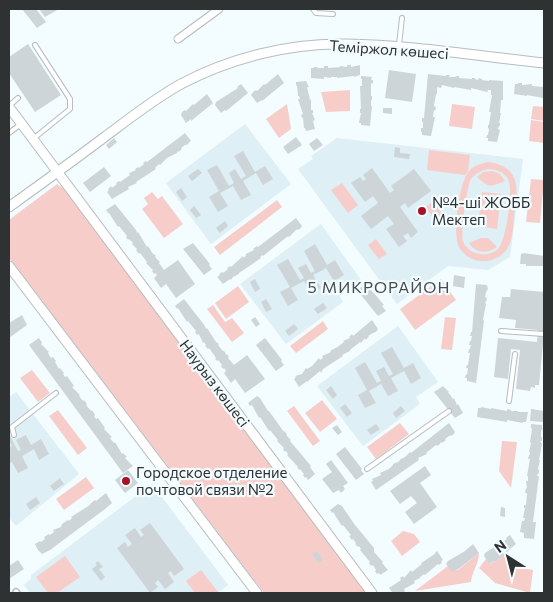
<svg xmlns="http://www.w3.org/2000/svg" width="553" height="602" viewBox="0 0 553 602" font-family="Commissioner,sans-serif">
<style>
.built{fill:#deeff5}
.green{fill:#f7cdca;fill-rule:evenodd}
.building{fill:#cdd5d8}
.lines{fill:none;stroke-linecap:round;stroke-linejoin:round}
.service-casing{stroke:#b6bdc0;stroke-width:6}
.pedestrian-casing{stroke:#b6bdc0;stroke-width:8}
.minor-casing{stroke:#b6bdc0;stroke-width:9}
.tertiary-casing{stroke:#b6bdc0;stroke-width:11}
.service{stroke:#fff;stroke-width:4}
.pedestrian{stroke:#fff;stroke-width:5}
.minor{stroke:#fff;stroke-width:7}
.tertiary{stroke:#fff;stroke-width:9}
.poi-dot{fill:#a81125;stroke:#f3fcff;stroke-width:2}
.labels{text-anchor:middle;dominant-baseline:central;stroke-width:4.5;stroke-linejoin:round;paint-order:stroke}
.street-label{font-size:15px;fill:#2f3233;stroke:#f3fcff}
.poi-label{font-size:15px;fill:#2f3233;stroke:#f3fcff;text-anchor:start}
.neighbourhood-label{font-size:16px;letter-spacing:1px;fill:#474e51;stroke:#f3fcff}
</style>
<rect width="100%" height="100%" fill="#f3fcff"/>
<g class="built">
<path d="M 245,124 L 291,184 L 211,244 L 166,183 Z"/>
<path d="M 337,138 L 523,159 L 510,257 L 488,270 L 448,266 L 397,304 L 298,169 L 313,159 L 311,156 Z"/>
<path d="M 321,224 L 361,280 L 339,295 L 343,302 L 286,344 L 240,284 Z"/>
<path d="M 398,326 L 438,382 L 416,397 L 420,404 L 363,446 L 317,386 Z"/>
<path d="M 16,392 L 79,474 L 16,526 L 9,517 L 9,397 Z"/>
<path d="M 152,484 L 228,585 L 217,593 L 30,593 L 24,585 L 31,579 L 31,575 Z"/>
</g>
<g class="green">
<path d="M 350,90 L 350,111 L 326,112 L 321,92 Z"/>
<path d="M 287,104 L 291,129 L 279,138 L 266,119 Z"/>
<path d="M 452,104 L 475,107 L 472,129 L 449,126 Z"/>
<path d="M 533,106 L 544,107 L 544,121 L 531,119 Z"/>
<path d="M 531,120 L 544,122 L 544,143 L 529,141 Z"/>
<path d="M 429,150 L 470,155 L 468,171 L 465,175 L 427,170 Z"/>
<path d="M 487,162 C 522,166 518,190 514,216 C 513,227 513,240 507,249 C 495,266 469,265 459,247 C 452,233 459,180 470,170 C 475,165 481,164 487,162 ZM 489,169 C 497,170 504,172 508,179 C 514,189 506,241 498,249 C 492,254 484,256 476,253 C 470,251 465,247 463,241 C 460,231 467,191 470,180 C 476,173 480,171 489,169 Z"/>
<path d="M 492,171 L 500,174 L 505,181 C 490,187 489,188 477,177 L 483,172 Z"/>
<path d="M 531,179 L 544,180 L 540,223 L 526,222 Z"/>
<path d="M 342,183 L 358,205 L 348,213 L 331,190 Z"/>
<path d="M 57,184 L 64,189 L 367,593 L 264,593 L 9,258 L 9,220 Z"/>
<path d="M 152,192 L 158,199 L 162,196 L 183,224 L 164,238 L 142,209 L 148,204 L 144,198 Z"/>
<path d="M 482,192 L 501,194 L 497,229 L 478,226 Z"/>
<path d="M 277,200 L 282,207 L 220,255 L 214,247 Z"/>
<path d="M 433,201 L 444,216 L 436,222 L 426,207 Z"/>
<path d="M 481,238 L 488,238 L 497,247 C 487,254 476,254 469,243 Z"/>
<path d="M 376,239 L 387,254 L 379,259 L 368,245 Z"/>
<path d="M 441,279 L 456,300 L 415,330 L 400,309 Z"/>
<path d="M 238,286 L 249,302 L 226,319 L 215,303 Z"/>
<path d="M 213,305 L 225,322 L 232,318 L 244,333 L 232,342 L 207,309 Z"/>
<path d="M 445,317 L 456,318 L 452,350 L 441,349 Z"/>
<path d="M 323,321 L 328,329 L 296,353 L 290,346 Z"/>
<path d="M 32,370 L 50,393 L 38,402 L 20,378 Z"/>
<path d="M 322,400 L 337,419 L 320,432 L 305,413 Z"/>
<path d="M 294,406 L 320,441 L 313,446 L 287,411 Z"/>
<path d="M 58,410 L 87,448 L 78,455 L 49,416 Z"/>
<path d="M 400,423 L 409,434 L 376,459 L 367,447 Z"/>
<path d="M 502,441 L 517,442 L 511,488 L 499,471 Z"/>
<path d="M 86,477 L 94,488 L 64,510 L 56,499 Z"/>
<path d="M 403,531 L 414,534 L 420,542 L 402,556 L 391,541 Z"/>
<path d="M 507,551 L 517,566 L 533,570 L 530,593 L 495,583 L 479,568 L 486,559 L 490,564 L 494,561 L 495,562 Z"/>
<path d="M 479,553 C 479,564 472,571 471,582 L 415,591 L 448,566 L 458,570 Z"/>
<path d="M 65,556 L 80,577 L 57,593 L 48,593 L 36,577 Z"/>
<path d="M 201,570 L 218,592 L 216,593 L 195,593 L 186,581 Z"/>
</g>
<g class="building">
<path d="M 22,9 L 36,9 L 46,22 L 37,28 Z"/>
<path d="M 39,9 L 59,9 L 45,17 Z"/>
<path d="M 28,44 L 61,95 L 35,112 L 9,73 L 9,57 Z"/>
<path d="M 347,65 L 351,65 L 351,67 L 360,65 L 360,75 L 354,77 L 354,76 L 337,78 L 337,77 L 331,77 L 331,78 L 324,77 L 324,79 L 311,78 L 311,68 L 314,68 L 314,67 L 317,67 L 318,68 L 324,68 L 324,66 L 328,66 L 328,68 L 340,67 L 340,66 L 347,67 Z"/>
<path d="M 389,70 L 416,74 L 412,102 L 385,98 Z"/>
<path d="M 278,74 L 284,83 L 262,101 L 262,100 L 257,103 L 251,95 L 253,92 L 256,90 L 257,91 L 264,84 L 265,85 Z"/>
<path d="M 428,74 L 446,76 L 446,75 L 450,75 L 449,77 L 455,77 L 456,76 L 459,76 L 459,78 L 472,79 L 472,78 L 475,78 L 475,79 L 478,80 L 479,78 L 482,79 L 482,80 L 489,81 L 489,80 L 503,81 L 503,100 L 501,100 L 500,113 L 501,113 L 499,123 L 500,123 L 500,126 L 499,126 L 498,129 L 500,130 L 497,142 L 488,141 L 488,138 L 486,138 L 487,135 L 488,135 L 489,129 L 488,128 L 488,125 L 489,125 L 491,112 L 489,112 L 492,95 L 491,95 L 491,90 L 488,90 L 487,92 L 471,88 L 471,90 L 454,87 L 454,88 L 442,85 L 441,88 L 437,87 L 437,94 L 436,94 L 434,106 L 436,107 L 435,111 L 434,110 L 433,117 L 435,117 L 431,136 L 422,135 L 422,132 L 421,132 L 421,128 L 423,128 L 423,122 L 422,122 L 422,118 L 424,118 Z"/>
<path d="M 361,76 L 372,77 L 371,80 L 373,80 L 373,84 L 371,83 L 371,96 L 372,96 L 372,100 L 371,100 L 371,106 L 372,106 L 370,126 L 361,125 L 361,123 L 359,123 L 361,113 L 360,113 L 360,109 L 361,109 L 360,86 L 362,86 L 362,79 L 361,79 Z"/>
<path d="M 306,81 L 309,87 L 307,87 L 310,100 L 311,100 L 311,110 L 313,110 L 313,113 L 312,113 L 315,120 L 313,121 L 315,129 L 306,131 L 305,128 L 304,128 L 303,118 L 302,118 L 301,115 L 303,114 L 298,99 L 300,99 L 299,96 L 298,96 L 297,85 L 296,86 L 296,82 Z"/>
<path d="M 518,83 L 522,83 L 522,85 L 532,84 L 532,86 L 544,87 L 544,97 L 543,98 L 527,95 L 527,96 L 514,94 L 515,84 L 518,84 Z"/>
<path d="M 241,84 L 248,93 L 226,111 L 225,110 L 221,113 L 215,105 L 216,102 L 238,88 L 237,87 Z"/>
<path d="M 207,94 L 213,103 L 191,121 L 191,119 L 186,123 L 181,115 L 182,112 L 185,110 L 186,111 L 193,104 L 194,105 Z"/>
<path d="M 383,108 L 392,108 L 392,114 L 383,113 Z"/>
<path d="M 185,133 L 191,141 L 188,143 L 189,144 L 185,145 L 181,148 L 182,149 L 178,152 L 177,151 L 177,153 L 167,158 L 160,165 L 159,164 L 155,168 L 156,169 L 136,182 L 137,183 L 128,187 L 129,189 L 112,199 L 107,192 L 109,190 L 108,189 L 111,186 L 112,188 L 117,184 L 116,183 L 119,181 L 120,182 L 130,175 L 129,173 L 136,170 L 135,169 L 138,167 L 139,168 L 144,164 L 143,163 L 146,161 L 147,162 Z"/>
<path d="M 296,137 L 302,145 L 288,154 L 283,147 Z"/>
<path d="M 114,138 L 117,142 L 109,149 L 106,145 Z"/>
<path d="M 317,138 L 323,145 L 314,151 L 309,144 Z"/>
<path d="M 395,147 L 400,148 L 400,153 L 410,154 L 409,159 L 394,157 Z"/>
<path d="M 243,151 L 255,172 L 265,166 L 273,179 L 263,185 L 256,173 L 243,181 L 251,195 L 241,200 L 233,186 L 220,193 L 228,206 L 218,212 L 209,197 L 219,191 L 207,170 L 217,165 L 229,186 L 234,183 L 229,173 L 235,169 L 241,179 L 246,176 L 234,156 Z"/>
<path d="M 104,167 L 111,176 L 90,192 L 83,183 Z"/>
<path d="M 372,168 L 390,193 L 394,190 L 391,186 L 414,169 L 431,191 L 408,208 L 405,203 L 400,207 L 418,232 L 411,238 L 408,233 L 403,236 L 407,241 L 399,247 L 386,229 L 394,224 L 388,216 L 371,229 L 361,216 L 378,203 L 373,196 L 365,202 L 351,183 L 360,177 L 363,181 L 366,179 L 363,175 Z"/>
<path d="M 198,169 L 202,173 L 192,181 L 188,176 Z"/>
<path d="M 181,188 L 187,197 L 182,201 L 176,192 Z"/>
<path d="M 115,204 L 136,230 L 137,233 L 138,232 L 147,247 L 148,246 L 153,254 L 154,254 L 156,256 L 155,257 L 160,262 L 159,263 L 164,270 L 178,260 L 195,284 L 176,298 L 166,284 L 161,288 L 154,278 L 157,275 L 155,273 L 154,274 L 152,271 L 153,270 L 146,263 L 147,262 L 140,253 L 139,254 L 136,250 L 137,249 L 132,244 L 133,243 L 129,239 L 128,240 L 126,237 L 127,236 L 119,226 L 118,227 L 109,213 L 108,213 L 106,210 Z"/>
<path d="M 194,206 L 201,215 L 196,218 L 190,210 Z"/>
<path d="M 296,218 L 302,226 L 300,229 L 296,230 L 289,237 L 288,236 L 263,256 L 262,255 L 260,257 L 261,258 L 239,273 L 239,274 L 233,277 L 231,280 L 230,279 L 223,284 L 217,277 L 220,275 L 219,274 L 222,272 L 223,273 L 228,269 L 227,268 L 230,266 L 231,267 L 243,256 L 244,258 L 246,255 L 246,254 L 254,250 L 253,249 L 257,246 L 258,247 Z"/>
<path d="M 225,221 L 228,226 L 220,233 L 216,228 Z"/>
<path d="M 193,243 L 210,264 L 209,265 L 212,269 L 204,275 L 183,249 Z"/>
<path d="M 315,244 L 327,265 L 335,260 L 344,275 L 334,281 L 326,268 L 323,270 L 313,275 L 321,288 L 311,293 L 304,281 L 291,288 L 298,300 L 288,306 L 280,292 L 290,287 L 277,265 L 288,259 L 300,280 L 304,278 L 298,268 L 306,264 L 311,273 L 315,271 L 304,251 Z"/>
<path d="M 524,253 L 544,256 L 544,266 L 526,266 L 526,264 L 520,264 L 521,254 Z"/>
<path d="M 454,275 L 465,277 L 464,288 L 453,286 Z"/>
<path d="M 255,279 L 260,289 L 255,292 L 250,282 Z"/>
<path d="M 366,284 L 384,305 L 382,306 L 386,311 L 378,316 L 357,290 Z"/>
<path d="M 476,284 L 487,285 L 488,289 L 486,292 L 485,297 L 487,298 L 486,302 L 485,302 L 486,304 L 483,320 L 484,321 L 476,383 L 467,381 L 467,378 L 465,378 L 466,374 L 467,375 L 468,368 L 466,368 L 467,365 L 468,365 L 470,353 L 468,353 L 469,349 L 470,349 L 471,345 L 469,345 L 470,341 L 471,341 L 472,336 L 470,336 L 471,332 L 472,332 Z"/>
<path d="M 511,289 L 544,292 L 544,334 L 539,385 L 535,385 L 535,388 L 531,387 L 530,391 L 516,389 L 520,350 L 511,349 L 508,379 L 494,377 L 498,338 L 537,342 L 538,330 L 515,328 L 516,320 L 499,318 L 502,297 L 510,297 Z"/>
<path d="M 184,299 L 205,326 L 206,329 L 207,328 L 216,342 L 219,344 L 218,345 L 222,350 L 225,352 L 226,355 L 227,354 L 229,357 L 228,358 L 234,365 L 247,355 L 265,379 L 245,393 L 235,379 L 231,383 L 224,373 L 226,371 L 224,368 L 223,369 L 221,366 L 222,365 L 218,360 L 217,361 L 215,359 L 216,358 L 209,348 L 208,349 L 205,346 L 206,345 L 204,342 L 203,343 L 199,334 L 197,335 L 195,332 L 196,331 L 188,321 L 187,322 L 178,308 L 177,309 L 175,306 Z"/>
<path d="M 266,299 L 272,309 L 266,312 L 261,302 Z"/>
<path d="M 323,303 L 327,308 L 318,314 L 314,309 Z"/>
<path d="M 22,315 L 27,325 L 9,338 L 9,323 Z"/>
<path d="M 255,317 L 260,324 L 256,327 L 251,320 Z"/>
<path d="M 372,320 L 378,329 L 376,332 L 373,333 L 368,336 L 369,337 L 365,340 L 365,338 L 361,343 L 360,342 L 350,350 L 350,351 L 342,355 L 343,356 L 323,369 L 321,373 L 320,371 L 307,382 L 307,381 L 299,387 L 294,379 L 296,377 L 295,376 L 302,374 L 306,368 L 307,369 L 312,366 L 319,358 L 320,360 L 323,358 L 322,356 L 331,352 L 330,351 L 339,346 L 344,342 L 343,341 L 350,338 L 349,337 L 352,334 L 353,336 Z"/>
<path d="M 294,324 L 298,329 L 289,336 L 285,331 Z"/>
<path d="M 39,338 L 42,343 L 41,344 L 49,352 L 48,353 L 51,358 L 53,357 L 56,361 L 55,362 L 59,369 L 60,368 L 64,373 L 63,374 L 65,377 L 67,376 L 74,386 L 72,387 L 80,395 L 79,396 L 83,401 L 84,400 L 87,404 L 86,405 L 91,411 L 92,410 L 95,415 L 94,416 L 96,419 L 98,418 L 105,428 L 104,429 L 112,437 L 110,438 L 114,443 L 115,442 L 122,454 L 123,453 L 127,457 L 125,458 L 133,466 L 123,473 L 29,345 Z"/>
<path d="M 265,338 L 282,360 L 281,361 L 284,365 L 276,371 L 256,345 Z"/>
<path d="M 392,347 L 404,368 L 413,363 L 421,378 L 411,384 L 404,371 L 391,378 L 398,391 L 388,396 L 381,384 L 369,391 L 376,403 L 365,408 L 358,395 L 367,390 L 355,368 L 365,362 L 377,383 L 381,381 L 376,371 L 384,367 L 389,376 L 393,374 L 381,353 Z"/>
<path d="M 331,386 L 337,395 L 333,399 L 326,390 Z"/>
<path d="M 443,386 L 449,392 L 448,392 L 453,399 L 454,398 L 457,405 L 458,404 L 463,413 L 455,418 L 434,392 Z"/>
<path d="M 257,396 L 260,398 L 268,411 L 269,411 L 284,432 L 285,431 L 287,435 L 286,435 L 291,440 L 290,441 L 311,466 L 310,467 L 315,474 L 308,480 L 306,477 L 305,478 L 303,475 L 304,474 L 300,469 L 299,470 L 297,467 L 298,467 L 287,455 L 288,454 L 286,451 L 285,452 L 283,449 L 284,448 L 277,441 L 278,440 L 270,430 L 269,431 L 260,417 L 259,418 L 252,405 L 250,406 L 248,403 Z"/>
<path d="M 345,404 L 352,413 L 347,417 L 340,408 Z"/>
<path d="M 401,406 L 405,411 L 396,418 L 393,413 Z"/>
<path d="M 481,407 L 491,409 L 491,408 L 507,411 L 507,409 L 511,410 L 511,411 L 518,411 L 518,412 L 528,412 L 526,422 L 523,422 L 523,423 L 507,420 L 507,422 L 477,417 L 478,408 L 481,408 Z"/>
<path d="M 531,409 L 544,411 L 543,422 L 530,421 Z"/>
<path d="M 449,423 L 455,432 L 453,435 L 449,436 L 445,439 L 446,440 L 442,443 L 441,442 L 440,444 L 437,446 L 436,445 L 426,453 L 427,454 L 418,458 L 419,460 L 376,490 L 371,482 L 373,481 L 372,479 L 381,475 L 380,473 L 389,469 L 393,465 L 393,464 L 400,461 L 399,460 L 405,457 L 410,452 L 411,453 Z"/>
<path d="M 376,424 L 380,429 L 371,435 L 367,430 Z"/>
<path d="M 531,424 L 542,425 L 542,428 L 543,428 L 541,431 L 541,437 L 542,437 L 542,441 L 540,441 L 542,444 L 539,460 L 540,460 L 538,469 L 539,470 L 539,474 L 538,473 L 537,476 L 539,476 L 533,522 L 536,522 L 534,539 L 524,538 L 524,533 L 520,532 L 522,521 L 524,521 L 525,518 L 523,518 L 525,508 L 524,508 L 524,505 L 526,505 L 527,493 L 525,493 L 526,488 L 527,489 L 526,481 L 528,481 L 528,476 L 527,476 L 530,459 L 528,459 L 529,455 L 530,455 L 530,452 L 529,452 L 531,443 L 530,442 L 532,429 L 531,428 Z"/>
<path d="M 337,425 L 342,432 L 338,435 L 332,428 Z"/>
<path d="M 9,434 L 18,451 L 21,450 L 16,440 L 26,435 L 31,445 L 41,439 L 49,454 L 39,460 L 34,449 L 22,456 L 28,468 L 18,473 L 12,462 L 9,464 L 9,456 L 10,456 L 9,447 L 12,446 L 9,440 Z"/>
<path d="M 345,447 L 362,469 L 361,470 L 364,474 L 356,480 L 336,454 Z"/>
<path d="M 331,460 L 348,483 L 343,486 L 345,489 L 341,493 L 339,490 L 333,493 L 322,479 L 332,472 L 326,464 Z"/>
<path d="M 425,466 L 431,475 L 420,483 L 437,507 L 414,524 L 405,512 L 417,503 L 411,496 L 400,504 L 390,491 Z"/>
<path d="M 128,470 L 138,483 L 125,493 L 115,480 Z"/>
<path d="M 60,478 L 64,484 L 54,491 L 50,486 Z"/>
<path d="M 106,493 L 112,503 L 105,509 L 50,550 L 42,554 L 38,550 L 35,544 L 40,541 L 41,542 L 45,539 L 44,537 L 49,534 L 50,535 L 54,532 L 53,530 L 61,527 L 62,524 L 68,520 L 69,521 L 72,518 L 71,517 L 90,505 L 90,504 L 95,500 L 96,501 Z"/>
<path d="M 36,497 L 40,503 L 30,510 L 26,504 Z"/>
<path d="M 338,504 L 342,506 L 355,525 L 374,548 L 374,552 L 383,562 L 382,563 L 388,570 L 380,575 L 379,573 L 377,574 L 375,571 L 376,570 L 373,565 L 371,566 L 369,563 L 370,562 L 360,550 L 361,549 L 359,546 L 358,547 L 355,544 L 356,543 L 353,539 L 352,540 L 349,536 L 351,535 L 343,525 L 342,526 L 333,512 L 332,513 L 330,510 Z"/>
<path d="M 501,507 L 505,508 L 505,517 L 500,516 Z"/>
<path d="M 150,523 L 184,569 L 174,576 L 171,571 L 168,573 L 174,582 L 165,589 L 158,580 L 155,583 L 158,587 L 150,593 L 117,548 L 125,542 L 128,547 L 132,544 L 125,535 L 135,528 L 141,537 L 144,535 L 140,530 Z"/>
<path d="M 510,535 L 516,544 L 495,562 L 494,561 L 489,564 L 484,556 L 485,553 L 507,539 L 506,538 Z"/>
<path d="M 473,544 L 479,553 L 457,570 L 457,569 L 452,572 L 446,564 L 448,561 L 465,551 Z"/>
<path d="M 317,551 L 323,560 L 318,563 L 312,554 Z"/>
<path d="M 437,551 L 443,560 L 441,561 L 442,563 L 439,565 L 438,564 L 425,575 L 424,574 L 420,577 L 420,578 L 414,581 L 415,583 L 404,589 L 405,591 L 403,593 L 393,593 L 389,588 L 401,580 L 400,578 L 403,576 L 404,578 L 411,570 L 412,572 L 422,564 L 421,563 L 435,554 L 435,553 Z"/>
<path d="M 18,560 L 24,569 L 9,579 L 9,566 Z"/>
<path d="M 98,561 L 103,567 L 99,569 L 105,577 L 101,581 L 92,569 L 97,565 L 95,563 Z"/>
</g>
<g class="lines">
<g class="service-casing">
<g id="service">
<path d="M 313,9 L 316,13 L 333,14"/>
<path d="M 399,45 L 402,18"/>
<path d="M 9,106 L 18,98"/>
<path d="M 9,133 L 21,124"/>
<path d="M 33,139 L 70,109 L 70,99 L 35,45"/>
<path d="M 501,331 L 544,334"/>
<path d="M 509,401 L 515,354"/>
<path d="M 14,435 L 12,427 L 56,393"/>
<path d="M 367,469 L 449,411"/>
</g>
</g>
<g class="pedestrian-casing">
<path id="pedestrian" d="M 16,592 L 17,593"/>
</g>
<g class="minor-casing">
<path id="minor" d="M 178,39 L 219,9"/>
</g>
<g class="tertiary-casing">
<g id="tertiary">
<path d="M 9,107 L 372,593"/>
<path d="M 9,207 C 41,184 74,160 106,136 C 130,118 154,99 181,84 C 230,58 289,43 345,44 C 411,45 478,56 544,63"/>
<path d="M 9,266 L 257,593"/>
</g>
</g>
<use href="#service" class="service"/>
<use href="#pedestrian" class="pedestrian"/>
<use href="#minor" class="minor"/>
<use href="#tertiary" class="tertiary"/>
</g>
<g class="poi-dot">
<circle cx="422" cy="211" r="5"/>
<circle cx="126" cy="481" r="5"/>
</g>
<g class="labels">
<g class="street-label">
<text transform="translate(389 49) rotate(4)">Теміржол көшесі</text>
<text transform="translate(215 383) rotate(53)">Наурыз көшесі</text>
</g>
<g class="poi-label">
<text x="432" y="202">№4-ші ЖОББ<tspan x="432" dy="17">Мектеп</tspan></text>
<text x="136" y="472">Городское отделение<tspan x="136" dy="17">почтовой связи №2</tspan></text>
</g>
<g class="neighbourhood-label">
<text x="379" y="286">5 МИКРОРАЙОН</text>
</g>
</g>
<rect width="553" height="602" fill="none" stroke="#2f3233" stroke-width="20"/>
<g transform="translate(508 557) rotate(324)" stroke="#f3fcff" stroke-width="4" paint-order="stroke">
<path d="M0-4L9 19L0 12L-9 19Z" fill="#2f3233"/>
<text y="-8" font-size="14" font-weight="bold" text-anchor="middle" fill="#2f3233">N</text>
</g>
</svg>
